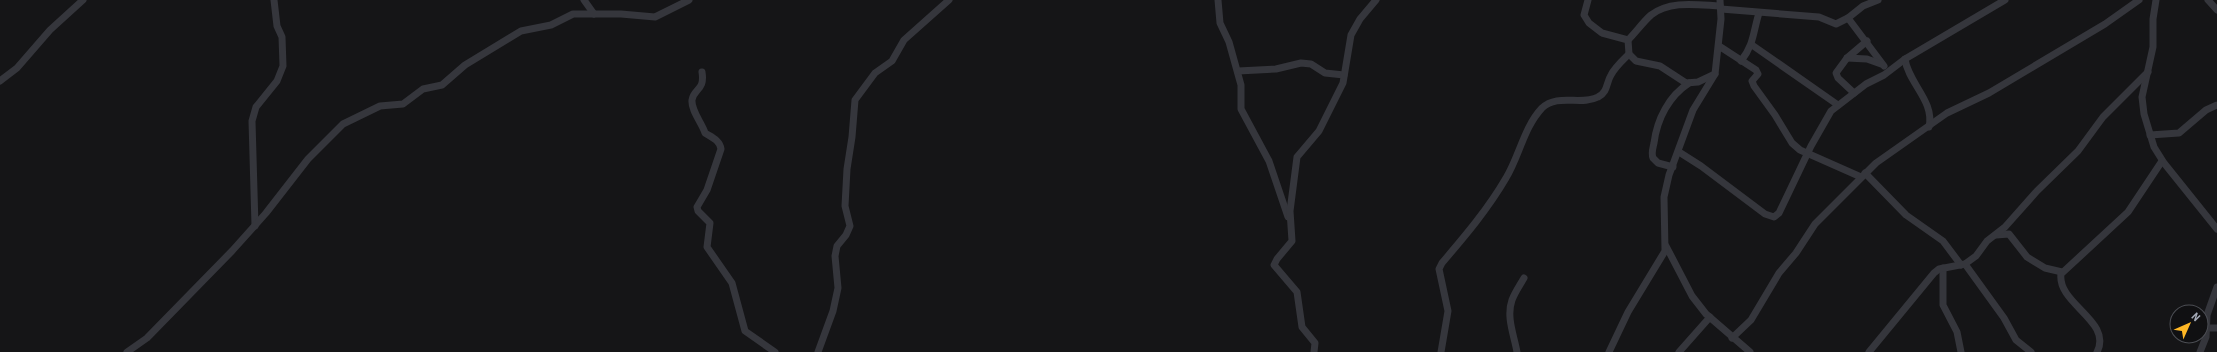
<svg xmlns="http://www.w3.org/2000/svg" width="2217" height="352" viewBox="0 0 2217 352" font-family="'Roboto Condensed',sans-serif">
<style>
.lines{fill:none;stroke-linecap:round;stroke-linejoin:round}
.minor{stroke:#35363c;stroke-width:7}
</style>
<rect width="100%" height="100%" fill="#151517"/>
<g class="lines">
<g class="minor">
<path d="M 584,0 L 594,14"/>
<path d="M 1218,0 L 1220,23 L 1229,42 L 1241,85 L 1241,109 L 1269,161 L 1288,217"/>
<path d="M 1588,0 L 1584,15 L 1589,23 L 1602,33 L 1628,40 L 1629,54 L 1636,61 L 1660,66 L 1686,83 L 1698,82 L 1715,74"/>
<path d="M 2156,0 L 2153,19 L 2153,47 L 2142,97 L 2144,114 L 2154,147 L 2164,163 L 2217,229"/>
<path d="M 2208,0 L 2217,10"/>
<path d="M 1721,9 L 1819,17 L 1836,24 L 1848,18 L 1863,6 L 1878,0"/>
<path d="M 1848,18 L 1884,66"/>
<path d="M 1628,40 C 1636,32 1643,22 1651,15 C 1670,0 1698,5 1720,6"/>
<path d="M 1752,45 L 1838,105"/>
<path d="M 1719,46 L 1756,70 L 1758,74 L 1752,81 L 1754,86 L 1775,115 L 1792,143 L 1800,150 L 1861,177"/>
<path d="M 1847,58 L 1867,59 L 1881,64"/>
<path d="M 1905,59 C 1908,83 1935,101 1929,127"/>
<path d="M 1741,61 C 1754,45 1753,32 1759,13"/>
<path d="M 1238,71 L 1276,69 L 1301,63 L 1311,64 L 1325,73 L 1344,75"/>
<path d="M 702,72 C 705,91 694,88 692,100 C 691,111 702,123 705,133 C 711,137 720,140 721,149 L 707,190 L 697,207 L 698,211 L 710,223 L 707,247 L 732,283 L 745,331 L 775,352"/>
<path d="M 0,81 L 17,68 L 50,30 L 83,0"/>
<path d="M 1854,93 L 1838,78 L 1836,73 L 1847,58 L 1867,41"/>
<path d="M 2150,135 L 2179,133 L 2206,110 L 2217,105"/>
<path d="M 1679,152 L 1701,166 L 1765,214 L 1774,217 L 1779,213 L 1811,146 L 1831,111 L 1866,84 L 1884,75 L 1905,59 L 2005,0"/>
<path d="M 1673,167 L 1658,163 L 1653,158 C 1651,153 1653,148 1654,143 C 1657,119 1669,96 1689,83"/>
<path d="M 1865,173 L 1906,215 L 1943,241 L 1961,265"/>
<path d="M 255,226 L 252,121 L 256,107 L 277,81 L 283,66 L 282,37 L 277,26 L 274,0"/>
<path d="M 1996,235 L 2009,234 L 2027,257 L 2045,268 L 2062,272"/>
<path d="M 1666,246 L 1692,296 L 1706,314 L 1750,352"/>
<path d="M 1965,264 L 2004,318 L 2016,340 L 2031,352"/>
<path d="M 1943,268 L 1943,305 L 1957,332 L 1961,352"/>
<path d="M 2206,328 L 2217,328"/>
<path d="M 1732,338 L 1751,320 L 1779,273 L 1796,253 L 1815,224 L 1876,163 L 1947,113 L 1989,93 L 2105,24 L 2139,0"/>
<path d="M 127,352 L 147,338 L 232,251 L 266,213 L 308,159 L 343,124 L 380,106 L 403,104 L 423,89 L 442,85 L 465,65 L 521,31 L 551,25 L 573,14 L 621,14 L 655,17 L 689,0"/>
<path d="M 818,352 L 833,311 L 838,288 L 835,256 L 837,246 L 846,235 L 850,226 L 845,206 L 847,169 L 852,137 L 855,100 L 875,73 L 892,61 L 904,40 L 949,0"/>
<path d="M 1314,352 L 1315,343 L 1302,327 L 1297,292 L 1274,265 L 1277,259 L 1292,241 L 1290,211 L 1297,157 L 1319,131 L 1343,83 L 1351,35 L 1360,19 L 1376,0"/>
<path d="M 1441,352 L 1448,311 L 1439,269 L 1442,263 C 1465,236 1488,209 1506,178 C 1519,157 1524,127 1542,108 C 1558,93 1581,106 1598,97 C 1608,92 1606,83 1611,75 C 1615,67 1623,60 1629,54"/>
<path d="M 1517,352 C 1514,335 1506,317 1512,300 C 1515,292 1520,285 1524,278"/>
<path d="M 1609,352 L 1628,312 L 1665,251 L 1664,197 L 1669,175 L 1693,110 L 1715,74 L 1721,19 L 1720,0"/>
<path d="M 1679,352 L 1710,317"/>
<path d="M 1869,352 L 1934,273 L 1939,269 L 1965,264 L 1976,256 L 1987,241 L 2005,227 L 2037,191 L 2078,151 L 2103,117 L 2148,72"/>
<path d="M 2097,352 C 2113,321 2057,304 2061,274 L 2128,212 L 2162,161"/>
<path d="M 2200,352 L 2206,337 L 2207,315 L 2217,287"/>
</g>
</g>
<g transform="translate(2189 324) rotate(45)"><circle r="19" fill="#101012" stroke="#4c4e54"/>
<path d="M0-3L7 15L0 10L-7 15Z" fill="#ffb725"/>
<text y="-6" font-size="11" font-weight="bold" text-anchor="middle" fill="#a5abb8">N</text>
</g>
</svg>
